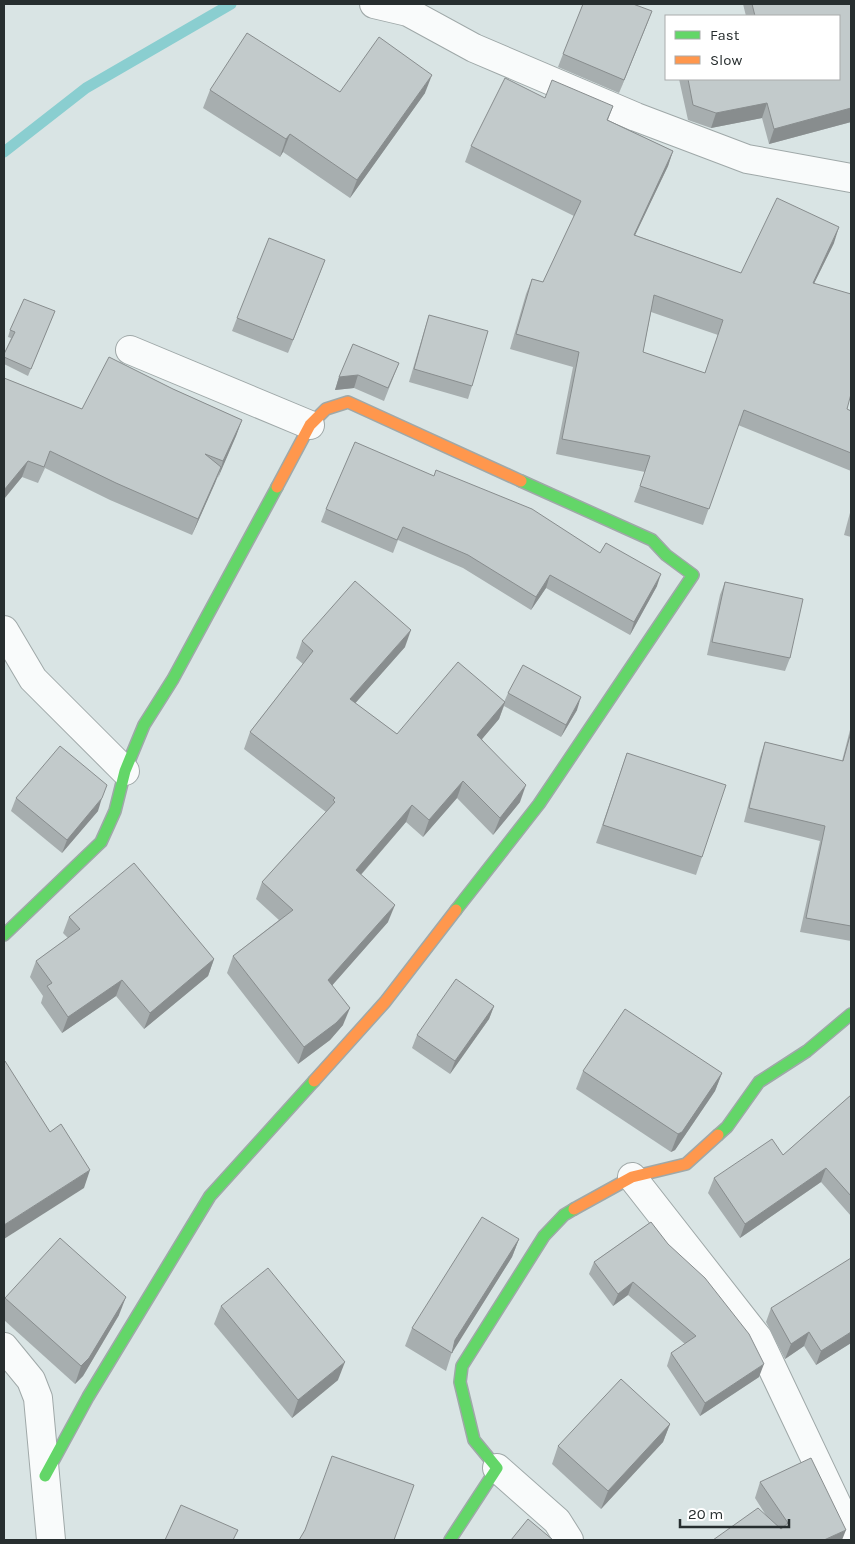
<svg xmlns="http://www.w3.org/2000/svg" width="855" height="1544" viewBox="0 0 855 1544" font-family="Karla,sans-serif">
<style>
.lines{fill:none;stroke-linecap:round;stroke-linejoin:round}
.stream{stroke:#8aced0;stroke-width:11}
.street-casing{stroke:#9fa8a8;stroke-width:30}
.fast-casing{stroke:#9fa8a8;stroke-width:14}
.slow-casing{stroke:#9fa8a8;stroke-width:14}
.street{stroke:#f9fbfb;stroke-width:28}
.fast{stroke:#63d668;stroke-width:11}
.slow{stroke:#ff974d;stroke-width:11}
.wall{fill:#a7aeaf;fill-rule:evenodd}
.shaded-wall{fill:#888d8e}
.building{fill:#c2cacb;stroke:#888d8e;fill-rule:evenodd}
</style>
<rect width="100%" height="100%" fill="#d9e4e4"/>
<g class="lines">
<path class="stream" d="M 4,152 L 86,88 L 231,4"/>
<g class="street-casing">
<g id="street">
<path d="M 374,4 L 408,12 L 474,48 L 636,117 L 747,159 L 851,178"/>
<path d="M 130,350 L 310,425"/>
<path d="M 4,630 L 33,679 L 125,771"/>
<path d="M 632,1177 L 758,1338 L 851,1534"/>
<path d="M 4,1347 L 31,1380 L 38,1398 L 51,1540"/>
<path d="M 497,1468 L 557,1521 L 569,1540"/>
</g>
</g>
<g class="fast-casing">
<g id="fast">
<path d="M 456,910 L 539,804 L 693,575 L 666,555 L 652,540 L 521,481"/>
<path d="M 4,935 L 101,842 L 115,811 L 125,771 L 144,725 L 173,679 L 277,487"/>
<path d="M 718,1135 L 727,1127 L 759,1082 L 807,1051 L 851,1014"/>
<path d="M 45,1476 L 88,1397 L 210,1196 L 314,1081"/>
<path d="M 450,1540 L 497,1468 L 474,1440 L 460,1382 L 462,1366 L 544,1236 L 564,1215 L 574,1209"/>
</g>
</g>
<g class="slow-casing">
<g id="slow">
<path d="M 277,487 L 310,425 L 326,409 L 348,402 L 521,481"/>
<path d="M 314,1081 L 385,1002 L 456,910"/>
<path d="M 574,1209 L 632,1177 L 686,1164 L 718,1135"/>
</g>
</g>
<use href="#street" class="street"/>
<use href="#fast" class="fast"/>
<use href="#slow" class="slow"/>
</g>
<g class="wall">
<path d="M 743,4 L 851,4 L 851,122 L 769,144 L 762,118 L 711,128 L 688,120 L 679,79 L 839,79 L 839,16 L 746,16 Z"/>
<path d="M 652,11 L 619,93 L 558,67 L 563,54 Z"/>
<path d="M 210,90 L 425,93 L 350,198 L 283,152 L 280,157 L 203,108 Z"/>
<path d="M 545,98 L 613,106 L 608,120 L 673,151 L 668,166 L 635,235 L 741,273 L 834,243 L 814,283 L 847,409 L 851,411 L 851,471 L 738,425 L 703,525 L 634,502 L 645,472 L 556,454 L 573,367 L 510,349 L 526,294 L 532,279 L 543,282 L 574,216 L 465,162 L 471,146 ZM 651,312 L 718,335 L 705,373 L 643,352 Z"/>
<path d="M 325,260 L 288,353 L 232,331 L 237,318 Z"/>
<path d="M 55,311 L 28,376 L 4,364 L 4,354 L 11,338 L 8,337 L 10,330 Z"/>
<path d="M 429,315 L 472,386 L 468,399 L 409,382 L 425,328 Z"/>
<path d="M 399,363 L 384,401 L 354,388 L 335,390 L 339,377 Z"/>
<path d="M 4,378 L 82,409 L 173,389 L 242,420 L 236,436 L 192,535 L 110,500 L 45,468 L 38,483 L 22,477 L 4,499 Z"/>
<path d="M 326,509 L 600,553 L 657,586 L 630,635 L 546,588 L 531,610 L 463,568 L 398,540 L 393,553 L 321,522 Z"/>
<path d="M 851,509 L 851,537 L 844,535 Z"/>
<path d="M 725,582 L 790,658 L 785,671 L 707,655 L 720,595 Z"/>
<path d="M 302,641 L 405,647 L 355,703 L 397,734 L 504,702 L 508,693 L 577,710 L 561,737 L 504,706 L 499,719 L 482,739 L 520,802 L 493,835 L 457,798 L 423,837 L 406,822 L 361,875 L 388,922 L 332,985 L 343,1025 L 330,1040 L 298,1064 L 227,973 L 233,956 L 279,920 L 256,899 L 262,882 L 326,812 L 244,749 L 250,732 L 303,664 L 296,658 Z"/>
<path d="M 851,726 L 851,941 L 800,932 L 820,841 L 744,822 L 760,757 L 765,742 L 842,761 Z"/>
<path d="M 627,753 L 702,857 L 696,875 L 596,843 Z"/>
<path d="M 16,798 L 98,811 L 62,853 L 11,811 Z"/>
<path d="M 69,917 L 214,959 L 208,976 L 144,1029 L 116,996 L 62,1033 L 41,1003 L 43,996 L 30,977 L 36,961 L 68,938 L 63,933 Z"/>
<path d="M 494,1006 L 489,1019 L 450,1074 L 412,1048 L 417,1035 Z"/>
<path d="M 583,1071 L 722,1073 L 715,1091 L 675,1150 L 671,1152 L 576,1089 Z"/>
<path d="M 851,1095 L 851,1216 L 821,1182 L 740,1238 L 708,1193 L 714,1178 L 783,1155 Z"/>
<path d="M 651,1222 L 759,1377 L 700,1416 L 667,1366 L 671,1353 L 685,1344 L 628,1295 L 613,1306 L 589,1274 L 594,1262 Z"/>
<path d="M 519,1239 L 512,1257 L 452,1352 L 446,1371 L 405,1346 L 412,1328 Z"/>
<path d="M 5,1298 L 119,1315 L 83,1376 L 75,1384 L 4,1320 L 4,1302 Z"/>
<path d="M 221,1306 L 338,1380 L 292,1418 L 214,1324 Z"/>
<path d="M 771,1308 L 851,1343 L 816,1365 L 804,1346 L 785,1359 L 766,1322 Z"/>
<path d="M 670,1424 L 663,1442 L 601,1509 L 552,1464 L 558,1446 Z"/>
<path d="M 760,1482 L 842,1540 L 713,1540 L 767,1517 L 755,1498 Z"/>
</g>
<g class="shaded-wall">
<path d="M 652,11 L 647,24 L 619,93 L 624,80 Z"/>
<path d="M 432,75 L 425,93 L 350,198 L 357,180 Z"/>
<path d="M 767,103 L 762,118 L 711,128 L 716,113 Z"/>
<path d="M 851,108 L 851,122 L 769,144 L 774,129 Z"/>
<path d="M 290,134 L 283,152 L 280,157 L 286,139 Z"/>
<path d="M 673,151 L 668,166 L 628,250 L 634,235 Z"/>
<path d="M 839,227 L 834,243 L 807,298 L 813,283 Z"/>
<path d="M 325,260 L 320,273 L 288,353 L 293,340 Z"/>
<path d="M 358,375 L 354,388 L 335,390 L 339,377 Z"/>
<path d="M 242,420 L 236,436 L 218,478 L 223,461 Z"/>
<path d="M 28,461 L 22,477 L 4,499 L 4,490 Z"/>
<path d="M 221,467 L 215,483 L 192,535 L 198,519 Z"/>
<path d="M 661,574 L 657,586 L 630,635 L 634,622 Z"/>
<path d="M 550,575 L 546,588 L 531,610 L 536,597 Z"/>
<path d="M 411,630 L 405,647 L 344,716 L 350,699 Z"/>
<path d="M 581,697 L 577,710 L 561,737 L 566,725 Z"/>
<path d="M 505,702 L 499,719 L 471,752 L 477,735 Z"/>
<path d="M 463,781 L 457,798 L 423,837 L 429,820 Z"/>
<path d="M 526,785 L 520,802 L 493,835 L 500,818 Z"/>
<path d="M 102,798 L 98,811 L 62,853 L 67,840 Z"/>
<path d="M 412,805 L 406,822 L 350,887 L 356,870 Z"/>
<path d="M 395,905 L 388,922 L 322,997 L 328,980 Z"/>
<path d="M 214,959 L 208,976 L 144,1029 L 150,1013 Z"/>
<path d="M 122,980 L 116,996 L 62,1033 L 68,1017 Z"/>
<path d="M 494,1006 L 489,1019 L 450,1074 L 455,1061 Z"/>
<path d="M 350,1008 L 343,1025 L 330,1040 L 298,1064 L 304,1047 Z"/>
<path d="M 722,1073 L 715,1091 L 675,1150 L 671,1152 L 678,1134 Z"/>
<path d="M 826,1168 L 821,1182 L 740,1238 L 745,1224 Z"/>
<path d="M 90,1170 L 84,1188 L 4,1239 L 4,1225 Z"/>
<path d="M 519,1239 L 512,1257 L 452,1353 L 455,1340 Z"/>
<path d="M 633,1282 L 628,1295 L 613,1306 L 618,1294 Z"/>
<path d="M 126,1297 L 119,1315 L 83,1376 L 75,1384 L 81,1366 Z"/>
<path d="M 809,1332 L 804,1346 L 785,1359 L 791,1344 Z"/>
<path d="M 851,1332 L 851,1343 L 816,1365 L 821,1351 Z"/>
<path d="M 345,1362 L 338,1380 L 292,1418 L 298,1400 Z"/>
<path d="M 764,1364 L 759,1377 L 700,1416 L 705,1403 Z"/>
<path d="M 670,1424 L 663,1442 L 601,1509 L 608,1491 Z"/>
<path d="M 846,1530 L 842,1540 L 824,1540 Z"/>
</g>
<g class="building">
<path d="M 583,4 L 633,4 L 652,11 L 624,80 L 563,54 Z"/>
<path d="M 752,4 L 851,4 L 851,108 L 774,129 L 767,103 L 716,113 L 693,105 L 688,79 L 839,79 L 839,16 L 755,16 Z"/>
<path d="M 247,33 L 340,92 L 379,37 L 432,75 L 357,180 L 290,134 L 286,139 L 210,90 Z"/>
<path d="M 505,78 L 545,98 L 552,80 L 613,106 L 607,120 L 673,151 L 634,235 L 741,273 L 777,198 L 839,227 L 813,283 L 851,294 L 851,394 L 847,409 L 851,411 L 851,453 L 744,410 L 709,509 L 640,486 L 650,456 L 562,439 L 579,352 L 516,334 L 532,279 L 543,282 L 581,201 L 471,146 ZM 654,295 L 723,320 L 705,373 L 643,352 Z"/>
<path d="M 269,238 L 325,260 L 293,340 L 237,318 Z"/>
<path d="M 24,299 L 55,311 L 31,369 L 4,357 L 4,354 L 15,332 L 10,330 Z"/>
<path d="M 429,315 L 488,331 L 472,386 L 414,369 Z"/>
<path d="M 353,344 L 399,363 L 388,388 L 358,375 L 339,377 Z"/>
<path d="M 109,357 L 173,389 L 242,420 L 223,461 L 205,454 L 221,467 L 198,519 L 116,483 L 50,451 L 44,467 L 28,461 L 4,490 L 4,378 L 82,409 Z"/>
<path d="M 355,442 L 434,476 L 436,470 L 532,509 L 600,553 L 606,543 L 661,574 L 634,622 L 550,575 L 536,597 L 468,555 L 403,527 L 397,540 L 326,509 Z"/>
<path d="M 355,581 L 411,630 L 350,699 L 397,734 L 458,662 L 505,702 L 477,735 L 526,785 L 500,818 L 463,781 L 429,820 L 412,805 L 356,870 L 395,905 L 328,980 L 350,1008 L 336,1023 L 304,1047 L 233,956 L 293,910 L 262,882 L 335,802 L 333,800 L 335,798 L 250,732 L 313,651 L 302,641 Z"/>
<path d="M 725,582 L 803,599 L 790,658 L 712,642 Z"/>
<path d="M 523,665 L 581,697 L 566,725 L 508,693 Z"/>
<path d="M 851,732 L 851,926 L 806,918 L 825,826 L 749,808 L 765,742 L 843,761 Z"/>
<path d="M 60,746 L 107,785 L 102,798 L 67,840 L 16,798 Z"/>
<path d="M 627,753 L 726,785 L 702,857 L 603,825 Z"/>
<path d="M 134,863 L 214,959 L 150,1013 L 122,980 L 68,1017 L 47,986 L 52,983 L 36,961 L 80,929 L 69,917 Z"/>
<path d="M 456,979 L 494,1006 L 455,1061 L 417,1035 Z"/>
<path d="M 625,1009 L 722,1073 L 682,1132 L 678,1134 L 583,1071 Z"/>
<path d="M 5,1061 L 50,1132 L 61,1124 L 90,1170 L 4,1225 L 4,1062 Z"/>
<path d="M 851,1095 L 851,1196 L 826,1168 L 745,1224 L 714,1178 L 772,1139 L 783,1155 Z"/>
<path d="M 482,1217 L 519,1239 L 455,1340 L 452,1353 L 412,1328 Z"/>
<path d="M 651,1222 L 668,1244 L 705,1278 L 749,1334 L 764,1364 L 705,1403 L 671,1353 L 696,1336 L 633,1282 L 618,1294 L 594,1262 Z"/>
<path d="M 60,1238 L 126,1297 L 89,1358 L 81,1366 L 5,1298 Z"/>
<path d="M 851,1258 L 851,1332 L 821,1351 L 809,1332 L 791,1344 L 771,1308 Z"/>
<path d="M 268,1268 L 345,1362 L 298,1400 L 221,1306 Z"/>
<path d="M 621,1379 L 670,1424 L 608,1491 L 558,1446 Z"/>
<path d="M 332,1456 L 414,1485 L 394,1540 L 299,1540 L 305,1530 Z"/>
<path d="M 811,1458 L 846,1530 L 824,1540 L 713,1540 L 758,1508 L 781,1529 L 788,1523 L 760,1482 Z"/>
<path d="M 181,1505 L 238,1530 L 233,1540 L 165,1540 Z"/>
<path d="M 528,1519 L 553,1540 L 511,1540 Z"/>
</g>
<rect width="855" height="1544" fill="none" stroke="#272e2f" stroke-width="10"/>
<rect x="665" y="15" width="175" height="65" fill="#ffffff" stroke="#a9abac"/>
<rect x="675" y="31" width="25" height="8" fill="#63d668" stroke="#a9abac"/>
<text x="710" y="40" font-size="15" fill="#272e2f">Fast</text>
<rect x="675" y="56" width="25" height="8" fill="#ff974d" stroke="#a9abac"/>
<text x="710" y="65" font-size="15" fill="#272e2f">Slow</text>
<path d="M680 1519v8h109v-8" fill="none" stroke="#272e2f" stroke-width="2.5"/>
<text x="688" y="1519" font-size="15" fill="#272e2f" stroke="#ffffff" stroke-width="4" paint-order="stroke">20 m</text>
</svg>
